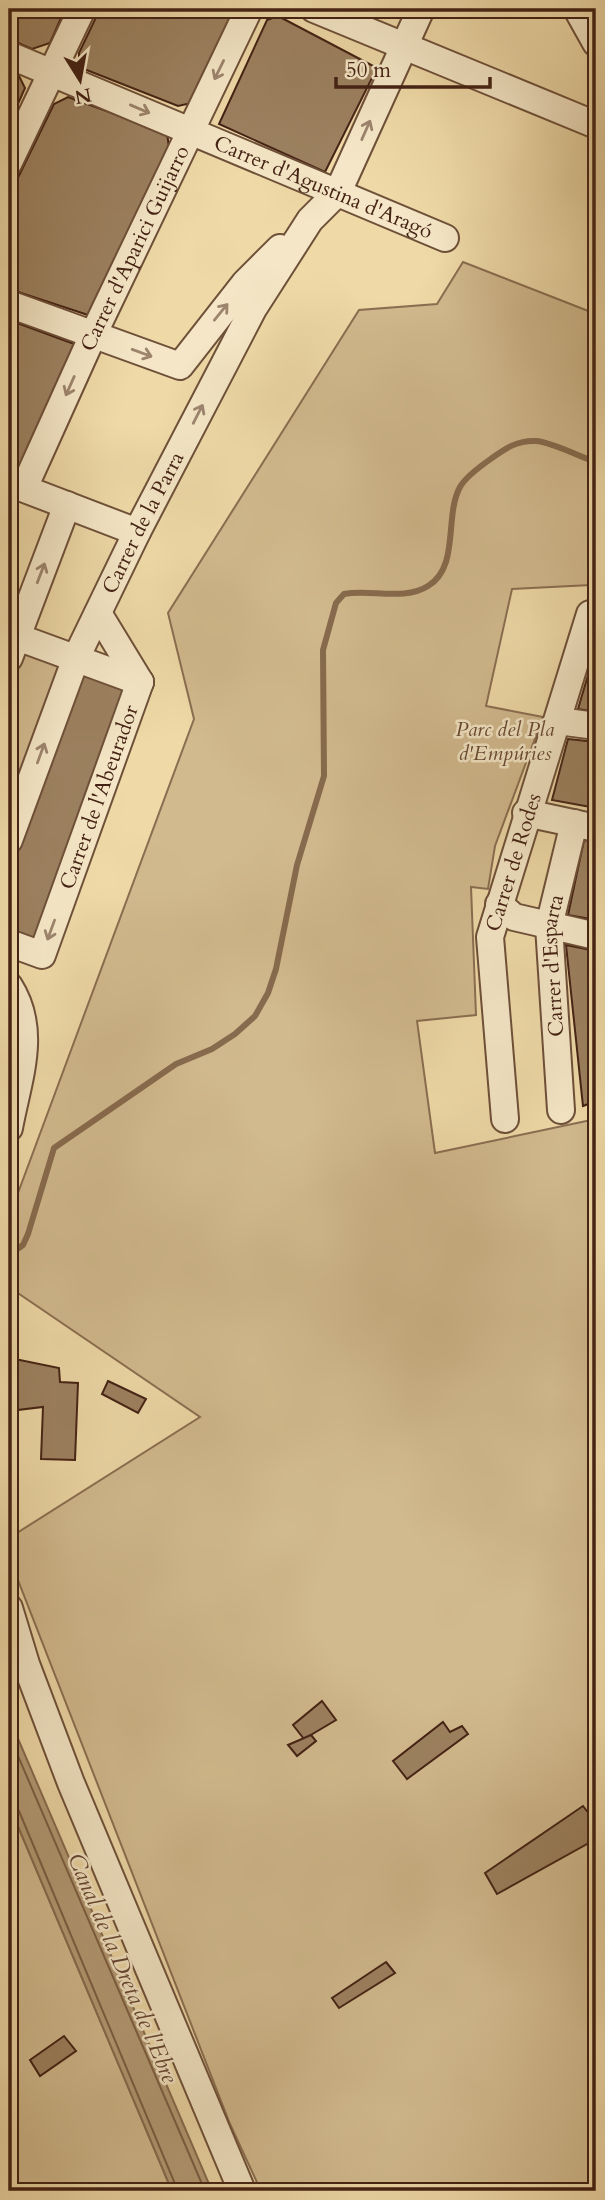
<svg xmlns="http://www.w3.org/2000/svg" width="605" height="2200" viewBox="0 0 605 2200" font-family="Cardo,serif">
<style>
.green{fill:#d1ba8e;stroke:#8a6e51;stroke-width:2}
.water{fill:#b49b75;stroke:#876b4e;stroke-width:2}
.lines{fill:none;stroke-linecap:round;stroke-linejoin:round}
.shore{stroke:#7c5e44;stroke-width:2}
.stream{stroke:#876b4e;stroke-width:6}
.building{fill:#9c8160;stroke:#442214;stroke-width:2}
.minor-casing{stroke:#6e5039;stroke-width:30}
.minor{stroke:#f4e6c6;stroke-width:26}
.oneway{stroke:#9c846d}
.labels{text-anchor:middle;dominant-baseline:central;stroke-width:5;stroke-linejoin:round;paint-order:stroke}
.street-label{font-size:21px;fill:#442214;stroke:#f4e6c6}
.park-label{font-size:21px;font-style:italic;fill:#674832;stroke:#f4e6c6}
.water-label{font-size:23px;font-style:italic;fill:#664631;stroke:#f4e6c6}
</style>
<rect width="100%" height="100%" fill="#eed9a7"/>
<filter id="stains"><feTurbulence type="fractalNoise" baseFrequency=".00286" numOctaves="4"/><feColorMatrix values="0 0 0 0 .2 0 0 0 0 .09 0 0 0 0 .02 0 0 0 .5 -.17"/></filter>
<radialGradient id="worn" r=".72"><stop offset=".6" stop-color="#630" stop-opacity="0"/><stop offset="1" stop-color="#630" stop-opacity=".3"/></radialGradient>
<g class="green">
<path d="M 463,262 L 596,314 L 596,588 L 591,585 L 512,589 L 486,706 L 543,717 L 495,846 L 488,889 L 471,887 L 476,1015 L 417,1021 L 435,1153 L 596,1119 L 596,2191 L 261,2191 L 230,2124 L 9,1557 L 9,1538 L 200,1417 L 9,1287 L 9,1250 L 18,1193 L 194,719 L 168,613 L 359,310 L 437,304 Z"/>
<path d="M 21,644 L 70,661 L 20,795 L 9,791 L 9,674 Z"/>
<path d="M 9,1805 L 172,2191 L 9,2191 Z"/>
</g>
<path class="water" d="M 9,1716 L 19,1741 L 212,2191 L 172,2191 L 9,1805 Z"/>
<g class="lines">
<g class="shore">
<path d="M 9,1735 L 205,2191"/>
<path d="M 9,1806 L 19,1811 L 178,2191"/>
</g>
<path class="stream" d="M 9,1255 L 23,1245 L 28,1234 L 54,1148 L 176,1064 L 212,1049 L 235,1034 L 255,1016 L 268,993 L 276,969 L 297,865 L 324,776 L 323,650 L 336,603 L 344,594 C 370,589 405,601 428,586 C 460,567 444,516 460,487 C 466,476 482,465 492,458 C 506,448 518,440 536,441 C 552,442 580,457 596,462"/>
</g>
<g class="building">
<path d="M 9,9 L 65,9 L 50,43 L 32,49 L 9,39 Z"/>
<path d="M 100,9 L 236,9 L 192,103 L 178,106 L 79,67 L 79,53 Z"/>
<path d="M 278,16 L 377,68 L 325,172 L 219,124 L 267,20 Z"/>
<path d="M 9,71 L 19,76 L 25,88 L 9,124 Z"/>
<path d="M 68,97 L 167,133 L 169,147 L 91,316 L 9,289 L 9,196 L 54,104 Z"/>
<path d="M 9,320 L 77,345 L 19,467 L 9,464 Z"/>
<path d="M 596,648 L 596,712 L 578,709 Z"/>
<path d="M 79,669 L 127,687 L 38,941 L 9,930 L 9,866 Z"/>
<path d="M 568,739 L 596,742 L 596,808 L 552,800 Z"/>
<path d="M 584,840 L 596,842 L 596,920 L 568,915 Z"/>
<path d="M 566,945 L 596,951 L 596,1101 L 583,1106 Z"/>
<path d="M 10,1358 L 59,1368 L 60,1382 L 78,1383 L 75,1460 L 41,1459 L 43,1407 L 9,1411 Z"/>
<path d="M 108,1381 L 146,1399 L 138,1413 L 102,1394 Z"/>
<path d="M 322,1701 L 336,1720 L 304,1739 L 293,1725 Z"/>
<path d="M 443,1722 L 450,1732 L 462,1726 L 468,1734 L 407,1779 L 393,1761 Z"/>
<path d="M 311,1735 L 316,1741 L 297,1756 L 288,1745 Z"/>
<path d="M 583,1806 L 596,1823 L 596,1832 L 587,1844 L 497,1894 L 485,1873 Z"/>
<path d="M 386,1962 L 395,1973 L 339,2008 L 332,1998 Z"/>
<path d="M 64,2036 L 76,2051 L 40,2076 L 30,2060 Z"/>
</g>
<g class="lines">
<g class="minor-casing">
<g id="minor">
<path d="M 314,9 L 596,125"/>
<path d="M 577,9 L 596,43"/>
<path id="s1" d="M 9,55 L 445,238"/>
<path d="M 9,162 L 82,9"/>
<path d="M 9,304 L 180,366 L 245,283 L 280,248"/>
<path d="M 9,483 L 137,532"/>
<path id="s2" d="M 24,488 L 93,335 L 249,9"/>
<path d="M 98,613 L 140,682"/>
<path d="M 9,634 L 140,682"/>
<path d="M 9,658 L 67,505"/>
<path d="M 558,721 L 596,726"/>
<path d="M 526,813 L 596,828"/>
<path id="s3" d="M 9,840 L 76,658 L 137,532 L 253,309 L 310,220 L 338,192 L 421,9"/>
<path d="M 499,904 L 514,917 L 596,936"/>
<path id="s4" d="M 9,943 L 42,955 L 140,682"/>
<path d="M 9,986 C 38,1031 18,1079 9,1128"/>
<path id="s5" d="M 561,1110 L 549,926 L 574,823"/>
<path id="s6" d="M 505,1119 L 490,937 L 590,614 L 596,617"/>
<path d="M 9,1608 L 26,1664 L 71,1783 L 242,2191"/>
</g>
</g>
<use href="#minor" class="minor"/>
</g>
<defs><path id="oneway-shaft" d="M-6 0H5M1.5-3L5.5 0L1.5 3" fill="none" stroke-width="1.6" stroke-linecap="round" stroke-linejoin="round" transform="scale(1.75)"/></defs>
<g class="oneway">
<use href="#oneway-shaft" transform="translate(219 70) rotate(116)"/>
<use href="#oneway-shaft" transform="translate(140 109) rotate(23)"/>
<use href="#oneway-shaft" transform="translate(366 130) rotate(-66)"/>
<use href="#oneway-shaft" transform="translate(221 312) rotate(-51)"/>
<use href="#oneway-shaft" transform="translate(142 353) rotate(20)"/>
<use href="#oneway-shaft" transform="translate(70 386) rotate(114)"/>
<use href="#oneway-shaft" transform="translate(198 414) rotate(-63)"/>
<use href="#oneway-shaft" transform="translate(41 573) rotate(-69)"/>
<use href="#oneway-shaft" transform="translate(41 753) rotate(-70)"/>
<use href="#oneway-shaft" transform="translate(51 930) rotate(110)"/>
</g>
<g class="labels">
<g class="street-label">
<text stroke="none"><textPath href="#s1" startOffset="341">Carrer d'Agustina d'Aragó</textPath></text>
<text stroke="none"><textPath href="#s2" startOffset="264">Carrer d'Aparici Guijarro</textPath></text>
<text stroke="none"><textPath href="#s3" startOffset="345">Carrer de la Parra</textPath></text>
<text stroke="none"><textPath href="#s4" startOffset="203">Carrer de l'Abeurador</textPath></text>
<text stroke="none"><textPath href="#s6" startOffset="261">Carrer de Rodes</textPath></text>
<text stroke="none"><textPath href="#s5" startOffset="145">Carrer d'Esparta</textPath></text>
</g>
<g class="park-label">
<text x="505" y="729">Parc del Pla<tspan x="505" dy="24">d'Empúries</tspan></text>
</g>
<g class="water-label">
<text transform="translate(123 1968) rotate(67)">Canal de la Dreta de l'Ebre</text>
</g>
</g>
<rect width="605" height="2200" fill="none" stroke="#eed9a7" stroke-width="35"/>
<rect x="10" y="10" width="584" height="2179" fill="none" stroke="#442214" stroke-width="3.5"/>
<rect x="18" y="18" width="570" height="2165" fill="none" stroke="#442214" stroke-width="2"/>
<g transform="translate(80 80) rotate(169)" stroke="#f4e6c6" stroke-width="5" paint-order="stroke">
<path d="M0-5L12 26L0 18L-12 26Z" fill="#442214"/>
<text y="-10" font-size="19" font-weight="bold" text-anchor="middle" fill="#442214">N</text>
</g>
<path d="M336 77v10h154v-10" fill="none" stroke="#442214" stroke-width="3.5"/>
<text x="346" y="77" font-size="21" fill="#442214" stroke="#f4e6c6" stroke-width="5" paint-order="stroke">50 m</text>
<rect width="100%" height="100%" filter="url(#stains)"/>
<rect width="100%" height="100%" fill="url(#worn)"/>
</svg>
